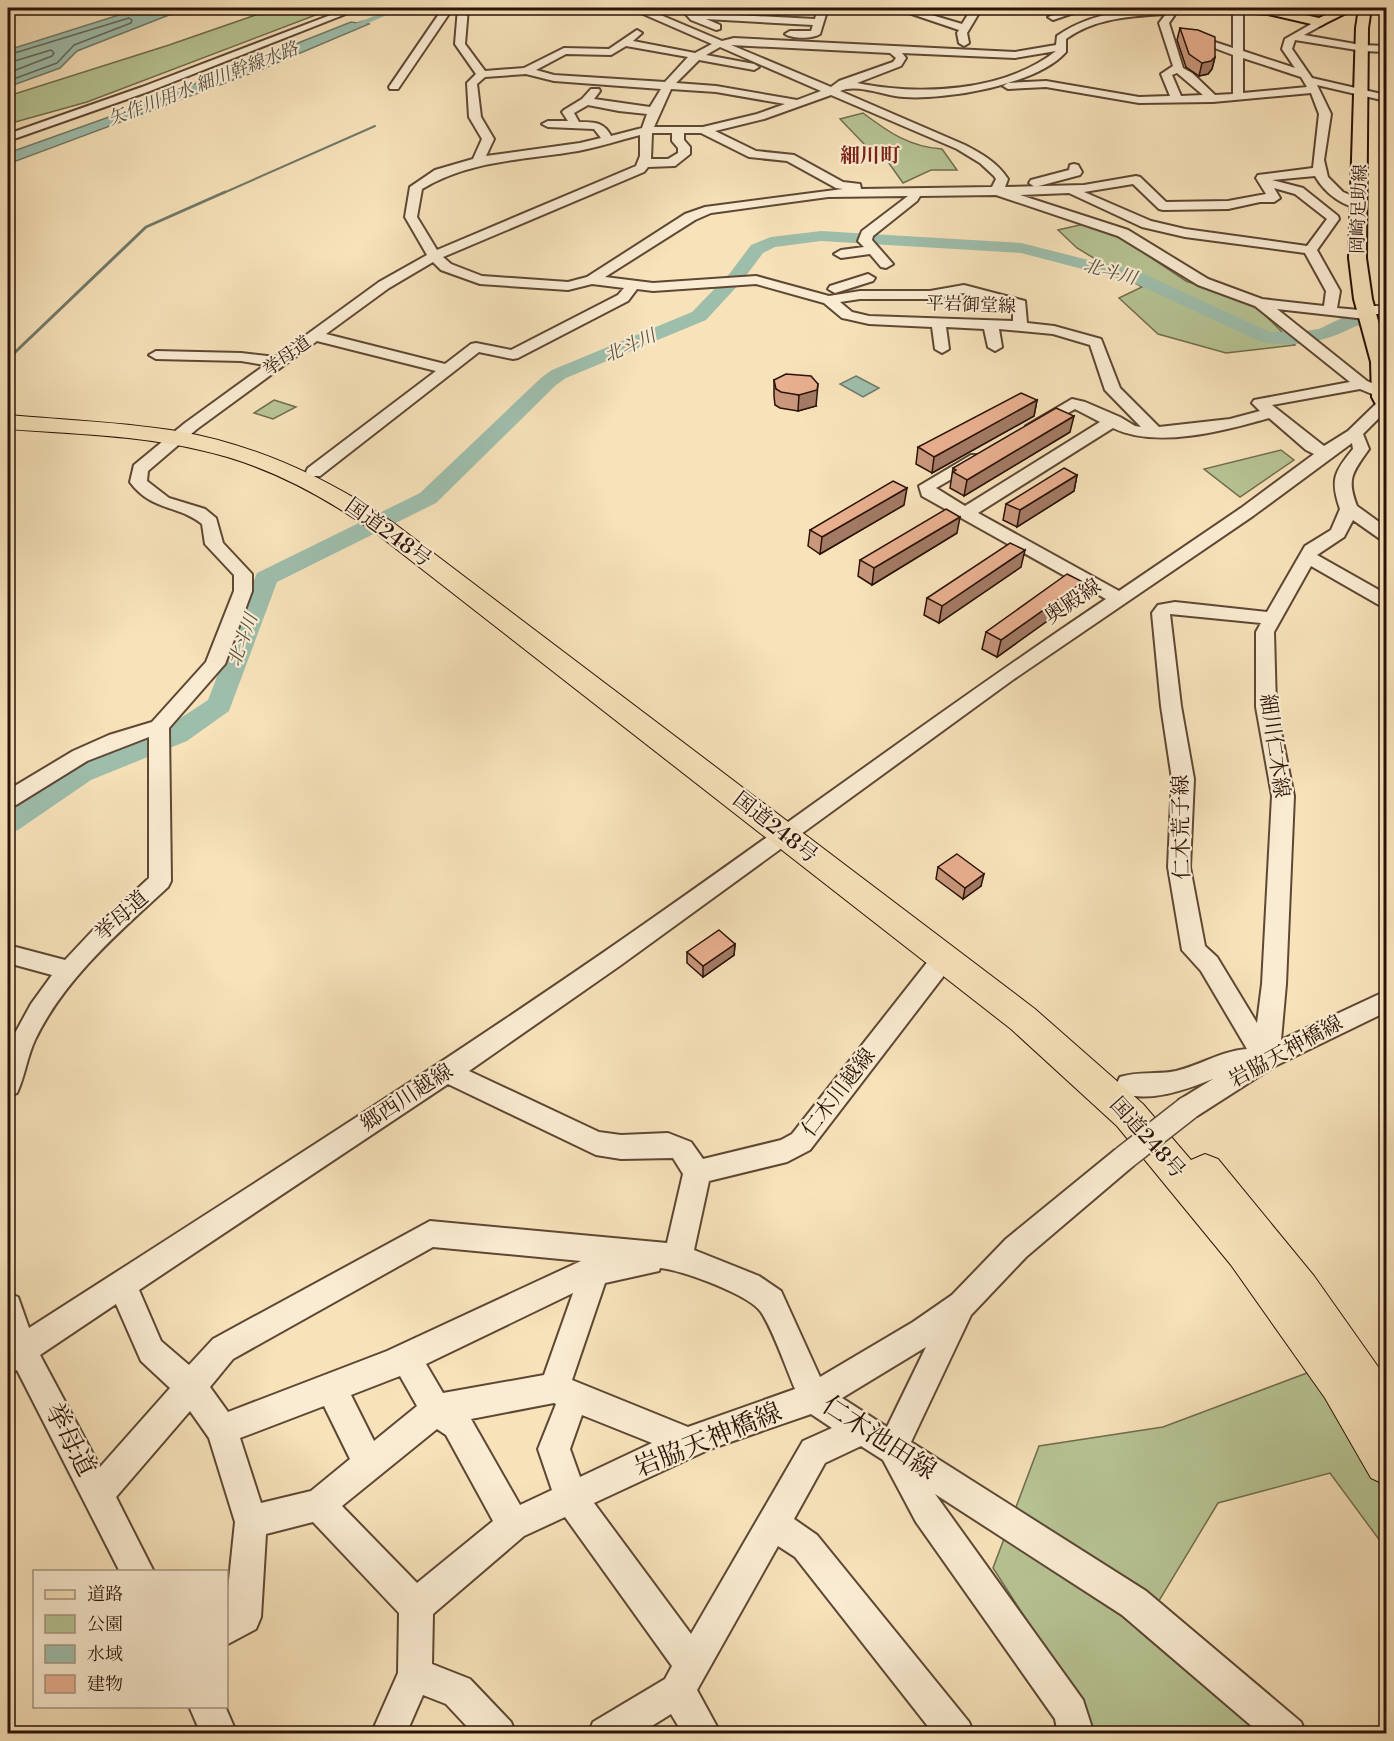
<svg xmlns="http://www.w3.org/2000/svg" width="1394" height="1741" viewBox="0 0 1394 1741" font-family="'Libre Bodoni','Noto Serif JP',serif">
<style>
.green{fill:#b7c494;stroke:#716c4e;stroke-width:1.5}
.water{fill:#9ebeac;stroke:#707a6a;stroke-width:1.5}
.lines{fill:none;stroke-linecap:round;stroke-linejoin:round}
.shore{stroke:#64685a;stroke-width:1.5}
.stream-far1{stroke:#707a6a;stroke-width:2}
.stream{stroke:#707a6a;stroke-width:3}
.canal{fill:#9ebeac;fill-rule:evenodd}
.river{fill:#9ebeac;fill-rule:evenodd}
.minor-casing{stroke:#5e4734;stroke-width:4}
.major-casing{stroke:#2b1308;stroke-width:4}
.highway-casing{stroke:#2b1308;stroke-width:2}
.minor{fill:#faecd2;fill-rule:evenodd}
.major{fill:#f7e2ba;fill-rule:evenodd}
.highway{fill:#f7e2ba;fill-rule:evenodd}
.minor-bridge-casing{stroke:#5e4734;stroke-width:27;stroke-linecap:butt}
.minor-bridge{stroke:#faecd2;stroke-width:24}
.wall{fill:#c8977c;stroke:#2b1308;stroke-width:1.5}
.shaded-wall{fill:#a37b65;stroke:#2b1308;stroke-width:1.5}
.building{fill:#e9b090;stroke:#2b1308;stroke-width:1.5}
.labels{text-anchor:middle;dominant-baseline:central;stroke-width:4.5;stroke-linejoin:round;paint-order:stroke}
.far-water-label{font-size:18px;font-style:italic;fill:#534f41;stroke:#faecd2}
.far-street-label{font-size:18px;fill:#2b1308;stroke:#faecd2}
.far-quarter-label{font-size:20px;font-weight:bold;fill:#7a1f14;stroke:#faecd2}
.street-label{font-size:21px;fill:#2b1308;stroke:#faecd2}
.near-street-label{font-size:26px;fill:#2b1308;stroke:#faecd2}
</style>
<rect width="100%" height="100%" fill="#f7e2ba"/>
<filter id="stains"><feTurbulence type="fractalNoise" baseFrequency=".00333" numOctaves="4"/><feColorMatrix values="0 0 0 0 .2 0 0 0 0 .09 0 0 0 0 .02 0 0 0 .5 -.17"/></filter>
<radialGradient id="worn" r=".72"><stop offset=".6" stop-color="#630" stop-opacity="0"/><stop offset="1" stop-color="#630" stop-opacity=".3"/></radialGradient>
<g class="green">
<path d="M 276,8 L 334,8 L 87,102 L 8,124 L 8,96 L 169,45 Z"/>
<path d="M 863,113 C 888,132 910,147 942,149 L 957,170 L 931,170 L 903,183 L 886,159 L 864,144 L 840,119 Z"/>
<path d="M 1084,224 L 1120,237 L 1186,281 L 1256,306 L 1295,345 L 1226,353 L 1158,334 L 1119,298 L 1142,287 L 1077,248 L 1058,230 Z"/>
<path d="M 274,400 L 296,407 L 273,419 L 254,413 Z"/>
<path d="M 1281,450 L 1294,460 L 1240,497 L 1204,469 Z"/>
<path d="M 1315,1370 L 1357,1429 L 1386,1484 L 1386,1549 L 1330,1473 L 1218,1503 L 1140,1632 L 1259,1733 L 1089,1733 L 1081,1704 L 993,1568 L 1039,1446 L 1163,1427 Z"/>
</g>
<g class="water">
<path d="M 141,8 L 198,8 L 169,15 L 77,51 L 60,68 L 8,87 L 8,50 Z"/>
<path d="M 363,21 L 369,24 L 260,70 L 8,164 L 8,153 L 165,97 L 169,94 L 351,22 L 357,23 Z"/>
<path d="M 856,376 L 879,388 L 863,397 L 840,384 Z"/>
</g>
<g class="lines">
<g class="shore">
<path d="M 8,55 L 129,18 L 132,20 L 131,23 L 74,45 L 57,63 L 8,81"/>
<path d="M 8,63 L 51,50 L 54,53 L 52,56 L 8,73"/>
</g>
<path class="stream-far1" d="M 221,194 L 375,126"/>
<path class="stream" d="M 8,359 L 146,227 L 225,192"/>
<path class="canal" d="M 393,8 L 403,8 L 345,33 L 338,31 Z"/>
<path class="river" d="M 821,231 L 1021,243 L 1144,274 L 1270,332 L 1298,332 L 1319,329 L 1350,314 L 1386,314 L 1386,326 C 1378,326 1361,323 1354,327 C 1325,342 1292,349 1259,341 L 1132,282 L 1021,253 L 821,241 L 775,247 L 763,253 L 742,281 L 706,320 L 566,378 L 556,385 L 436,503 L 277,582 L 229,711 L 187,741 L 91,780 L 18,830 L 8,833 L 8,809 L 71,766 L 167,727 L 208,700 L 257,573 L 420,493 L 542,377 L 552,370 L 692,312 L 730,273 L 751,245 L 771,237 Z"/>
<g class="minor-casing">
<g id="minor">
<path d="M 349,8 L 361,8 L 150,91 L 8,141 L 8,134 L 142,87 Z"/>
<path d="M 443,8 L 453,8 L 398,89 L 390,89 L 389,87 Z"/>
<path d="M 458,8 L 468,8 L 465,44 L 485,71 L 524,68 L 564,48 L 609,49 L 637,30 L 642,33 L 633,41 L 695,53 L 712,44 L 634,10 L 632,8 L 644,8 L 722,41 L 734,38 L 1015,52 L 1056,45 L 1057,36 C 1108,0 1183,8 1243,8 L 1243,51 L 1295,68 L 1282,49 L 1285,39 L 1320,19 L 1325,22 L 1324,24 L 1304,35 L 1361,45 L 1386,46 L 1386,52 L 1363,51 L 1295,40 L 1292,49 L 1312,78 L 1386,95 L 1386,101 L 1317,85 L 1331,114 L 1324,160 L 1328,177 L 1343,192 L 1364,201 L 1366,204 L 1364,207 C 1345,210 1324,192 1315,176 L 1272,180 L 1303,188 L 1338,216 L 1339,219 L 1317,250 L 1340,291 L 1337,308 L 1359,310 L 1360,306 L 1386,306 L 1386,314 L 1372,314 L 1371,318 L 1366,319 L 1277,309 L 1367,381 L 1386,389 L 1386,397 L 1377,396 L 1360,389 L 1272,405 L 1324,446 L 1348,431 L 1379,401 L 1386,400 L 1386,411 L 1363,434 L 1369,449 C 1353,472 1346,478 1357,506 L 1386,527 L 1386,540 L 1380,539 L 1353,520 L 1344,537 L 1317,555 L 1386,594 L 1386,607 L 1379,605 L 1311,566 L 1274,632 L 1276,707 L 1294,796 L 1286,984 L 1281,1040 L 1386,991 L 1386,1012 L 1275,1066 L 1197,1116 L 1188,1119 L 1179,1116 L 1175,1108 L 1179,1100 L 1213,1079 C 1185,1090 1150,1103 1120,1093 L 1116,1085 L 1120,1077 C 1138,1071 1157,1075 1176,1071 C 1201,1065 1221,1051 1247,1049 L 1201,971 L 1182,950 L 1168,867 L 1172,779 L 1161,706 L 1152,613 L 1158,605 L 1175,602 L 1267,612 L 1305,546 L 1331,530 L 1340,509 C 1330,480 1334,472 1353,449 L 1352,443 L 1253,516 L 1014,679 L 621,965 L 469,1071 L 599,1132 L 621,1135 L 668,1133 L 691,1142 L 703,1159 L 781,1140 L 792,1134 L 936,951 L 944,949 L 952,951 L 956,958 L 952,965 L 810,1150 L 787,1162 L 709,1181 L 694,1250 L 759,1276 L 781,1291 L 820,1377 L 913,1322 L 952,1295 L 1006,1239 L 1115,1150 L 1124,1146 L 1133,1150 L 1137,1158 L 1133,1166 L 1026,1257 L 971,1315 L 911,1442 L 1146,1591 L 1301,1722 L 1306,1734 L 1261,1734 L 1122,1615 L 935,1494 L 1083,1700 L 1094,1734 L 1058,1734 L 1055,1719 L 916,1522 L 883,1460 L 861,1446 L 825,1463 L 794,1519 L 817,1535 L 969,1722 L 974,1734 L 934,1734 L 795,1557 L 778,1546 L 697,1690 L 721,1734 L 683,1734 L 671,1714 L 639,1734 L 588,1734 L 593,1722 L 665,1679 L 672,1666 L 565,1517 L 524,1536 L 433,1614 L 432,1664 L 470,1679 L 511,1722 L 516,1734 L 474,1734 L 446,1704 L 423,1695 L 406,1734 L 371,1734 L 398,1673 L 399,1613 L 313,1522 L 266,1534 L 261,1617 L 256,1629 L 226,1645 L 226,1609 L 235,1522 L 209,1438 L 190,1411 L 116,1497 L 154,1572 L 120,1572 L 17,1370 L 8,1373 L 8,1293 L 18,1297 L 29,1328 C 222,1204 415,1082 604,952 C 772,836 936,713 1106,599 L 922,496 L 919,486 L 971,455 L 983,455 L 985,458 L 983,461 L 936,488 L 965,506 L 1100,422 L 1075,409 L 1040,429 L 1034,431 L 1026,426 L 1072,399 L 1085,402 L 1120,417 L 1135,426 L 1141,427 L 1105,390 L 1090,345 L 1053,334 L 999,329 L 1002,347 L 995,351 L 988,347 L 984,329 L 946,327 L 949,349 L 942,353 L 935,349 L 932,327 L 869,324 L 847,319 L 842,318 L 824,303 L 756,284 L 653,291 L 637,289 L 628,301 L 518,358 L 513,359 L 479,352 L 320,476 L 308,476 L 306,472 L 308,468 L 436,371 L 317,341 L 197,429 L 148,471 L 147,481 L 169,498 L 205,509 L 216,518 L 223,543 L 252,574 L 252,591 L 225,664 L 169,728 L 171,881 L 168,887 C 119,932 64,979 35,1040 C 27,1057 25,1076 17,1093 L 8,1096 L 8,1046 L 31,1004 L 52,975 L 8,963 L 8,945 L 65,960 L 96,927 L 149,878 L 149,737 L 87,761 L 16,805 L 8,808 L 8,790 L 73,751 L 109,735 L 152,722 L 206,662 L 234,591 L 234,575 L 205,544 L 202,524 C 179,505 151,511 130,482 L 134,465 L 185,423 L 265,365 L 241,361 L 156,359 L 149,355 L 156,351 L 241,353 L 276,357 L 379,282 L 427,255 L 405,217 L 410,187 L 435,170 L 473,159 L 482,139 L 469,117 L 467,83 L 476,74 L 455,44 ZM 1233,11 L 1233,48 L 1193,35 L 1188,38 L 1233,55 L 1233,94 L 1215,95 L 1192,73 L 1183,68 L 1169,23 L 1176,13 ZM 1166,14 L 1159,23 L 1173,66 L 1161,74 L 1170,96 L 1139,97 L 1046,81 L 1008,83 L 1003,86 L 1008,89 L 1046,87 L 1139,103 L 1213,102 L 1311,93 L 1319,114 L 1313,168 L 1258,175 L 1256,178 L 1266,194 L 1228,201 L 1166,202 L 1140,177 L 1136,176 L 1084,185 L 1005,187 L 1008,179 C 997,162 982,154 965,145 L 840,91 C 857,83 885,96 904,97 C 946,100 1037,85 1066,52 L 1066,39 C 1095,18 1131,16 1166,14 ZM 731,45 L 890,53 L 896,58 L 893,62 L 839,81 L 831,87 ZM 626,46 L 688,57 L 665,82 L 554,75 L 536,70 L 566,54 L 611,55 ZM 720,47 L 821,91 L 797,100 L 716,86 L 676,83 L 699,60 L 754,70 L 759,67 L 754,64 L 706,55 ZM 1056,51 C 1004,92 919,96 857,83 L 901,66 L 906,58 L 902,53 L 1015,58 ZM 1243,58 L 1301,77 L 1307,87 L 1243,93 ZM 1177,73 L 1203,95 L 1181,96 L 1172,75 ZM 526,74 L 554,81 L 661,89 L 650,107 L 594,99 L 600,91 L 599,89 L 591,89 L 582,99 L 564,110 L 562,112 L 568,121 L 548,121 L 542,124 L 548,127 L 594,129 L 601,138 L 580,143 L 486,156 L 494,139 L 481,117 L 477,84 L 485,77 ZM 671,89 L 716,92 L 785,104 L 757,114 L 703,127 L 654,127 ZM 831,95 L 957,149 L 980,163 L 994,176 L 996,179 L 992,187 L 861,189 L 860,184 L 843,182 L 794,155 L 756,151 L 715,131 L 764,119 ZM 588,105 L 619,111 L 647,114 L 642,128 L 611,136 C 604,122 594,122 579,122 L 574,113 ZM 652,133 L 672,133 L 672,141 L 678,148 L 678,153 L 668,159 L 651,159 ZM 684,133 L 701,133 L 749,157 L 787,161 L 836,188 L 843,189 L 705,207 L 685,214 L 587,277 L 568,282 L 482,276 L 451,264 L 443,257 L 644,172 L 648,167 L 675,166 L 690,154 L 690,147 L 684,140 ZM 640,135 L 640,156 L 636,166 L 437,250 L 417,217 L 422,189 C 469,160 524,160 578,151 C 599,147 620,140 640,135 ZM 1133,184 L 1159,209 L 1163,210 L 1228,209 L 1260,202 L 1274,202 L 1280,198 L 1274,188 L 1295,194 L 1327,219 L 1307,246 L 1185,229 L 1151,221 L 1084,192 ZM 1069,193 L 1142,227 L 1185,237 L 1305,253 L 1326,291 L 1324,306 L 1262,299 L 1208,279 L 1128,230 L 1020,195 ZM 996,195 L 1118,236 L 1198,285 L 1255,306 L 1350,382 L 1254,400 L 1252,403 L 1260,411 L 1230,419 L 1159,427 L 1120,388 L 1101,339 L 1054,326 L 1027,323 L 1025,301 L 964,285 L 930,291 L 860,291 L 829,296 L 756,276 L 653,283 L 605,277 L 695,220 L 711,213 L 828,197 L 908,196 L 862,231 L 858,241 L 864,247 L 841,250 L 834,254 L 841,258 L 870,254 L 881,267 L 886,268 L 893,264 L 872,240 L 873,236 L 917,201 L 920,196 ZM 433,262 L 441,270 L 480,284 L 568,290 L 592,284 L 624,288 L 618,295 L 511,350 L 476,343 L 471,344 L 445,364 L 326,334 L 389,288 ZM 964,293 L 1013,306 L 1013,321 L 869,316 L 852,312 L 840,302 L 860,299 L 930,299 ZM 1269,418 L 1306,450 L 1314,454 L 1241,508 L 1119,591 L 978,513 L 1113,428 C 1156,449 1224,431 1269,418 ZM 1170,614 L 1261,623 L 1256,632 L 1256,707 L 1272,796 L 1262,984 L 1257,1023 L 1217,957 L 1205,946 L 1190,867 L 1194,779 L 1181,706 ZM 448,1084 L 596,1155 L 621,1159 L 673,1158 L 683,1174 L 667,1243 L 430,1221 L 213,1339 L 189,1365 L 161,1341 L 139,1290 ZM 433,1247 L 581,1261 L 387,1351 L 228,1412 L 210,1387 L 233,1359 ZM 660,1268 C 682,1270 750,1295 761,1312 C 773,1330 786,1368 795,1389 L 688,1427 L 572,1380 L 605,1283 L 659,1271 ZM 573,1293 L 544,1375 L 443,1393 L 426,1364 ZM 116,1304 L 141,1361 L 170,1388 L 100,1467 L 40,1355 ZM 926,1347 L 887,1427 L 842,1398 ZM 400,1376 L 417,1406 L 374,1441 L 351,1395 ZM 554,1403 L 556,1404 L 538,1449 L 552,1490 L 520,1505 L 471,1419 ZM 324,1406 L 350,1459 L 311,1491 L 261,1503 L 240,1438 ZM 811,1414 L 832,1428 L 803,1441 L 691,1634 L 594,1503 L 710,1449 ZM 582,1415 L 652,1443 L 580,1477 L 570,1449 ZM 437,1429 L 446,1435 L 493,1521 L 417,1583 L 342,1506 Z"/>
<path d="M 680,8 L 690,8 L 695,13 L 815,19 L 818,8 L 828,8 L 820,34 C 812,39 793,39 785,34 L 790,31 L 811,31 L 813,25 L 706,19 L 720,25 L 720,29 L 716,30 L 691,20 Z"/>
<path d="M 894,8 L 908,8 L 962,24 L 972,8 L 982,8 L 967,33 L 969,43 L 964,46 L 959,43 L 957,33 L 959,30 Z"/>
<path d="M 1074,8 L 1088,8 L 1053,20 L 1048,17 Z"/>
<path d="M 1074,164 L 1078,165 L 1082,172 L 1080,175 L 1035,187 L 1029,183 L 1031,180 L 1069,170 L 1070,165 Z"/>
<path d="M 868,274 L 875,278 L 873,281 L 835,293 L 828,289 L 830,286 Z"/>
<path d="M 189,1706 L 225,1706 L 237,1734 L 201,1734 Z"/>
</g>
</g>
<g class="major-casing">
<g id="major">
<path d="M 1232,8 L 1273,8 L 1319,18 L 1341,8 L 1356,8 L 1320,26 L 1268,14 L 1238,12 Z"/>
<path d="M 1359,8 L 1371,8 L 1368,28 L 1366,258 L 1372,299 L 1386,350 L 1386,412 L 1379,410 L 1372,397 L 1371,362 L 1354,299 L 1349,258 L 1356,28 Z"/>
</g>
</g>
<g class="highway-casing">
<path id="highway" d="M 8,415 C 64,420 121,422 177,431 C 257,445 328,478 395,524 L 1035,1009 L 1143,1104 L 1191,1160 L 1205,1154 L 1218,1159 L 1314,1276 L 1386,1378 L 1386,1485 L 1371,1478 L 1325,1398 L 1231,1265 L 1117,1126 L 1011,1029 L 377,534 C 324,496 265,464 200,450 C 137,435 72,434 8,429 Z"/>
</g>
<use href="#minor" class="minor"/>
<use href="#major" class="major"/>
<use href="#highway" class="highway"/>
<g class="minor-bridge-casing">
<path id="minor-bridge" d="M 1124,1158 L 1188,1108"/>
</g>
<use href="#minor-bridge" class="minor-bridge"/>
</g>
<g class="wall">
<path d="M 1180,28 L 1215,57 L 1212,69 L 1208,74 L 1199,76 L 1186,67 L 1177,40 Z"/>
<path d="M 774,380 L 816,406 L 798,411 L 780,408 L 775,405 L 774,396 Z"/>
<path d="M 1037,400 L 1034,416 L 932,473 L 916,464 L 918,447 Z"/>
<path d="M 1070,432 L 964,496 L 950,488 L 953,468 Z"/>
<path d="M 1077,475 L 1074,491 L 1017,527 L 1003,520 L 1006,504 Z"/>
<path d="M 904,505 L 820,554 L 808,546 L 810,530 Z"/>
<path d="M 957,533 L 872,585 L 858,576 L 860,560 Z"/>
<path d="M 1021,567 L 939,623 L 924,615 L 927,598 Z"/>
<path d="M 1078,599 L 997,657 L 982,649 L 986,632 Z"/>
<path d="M 938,867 L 981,886 L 963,899 L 936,879 Z"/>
<path d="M 735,944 L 734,955 L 703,977 L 687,963 L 687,952 Z"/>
</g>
<g class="shaded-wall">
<path d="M 1215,57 L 1212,69 L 1208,74 L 1199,76 L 1202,63 Z"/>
<path d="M 818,384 L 816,406 L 798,411 L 799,395 Z"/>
<path d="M 1037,400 L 1034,416 L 932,473 L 934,457 Z"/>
<path d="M 1074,416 L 1070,432 L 964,496 L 967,480 Z"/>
<path d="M 1077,475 L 1074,491 L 1017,527 L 1020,510 Z"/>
<path d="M 907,488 L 904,505 L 820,554 L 822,537 Z"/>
<path d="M 960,517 L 957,533 L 872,585 L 874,568 Z"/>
<path d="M 1025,550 L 1021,567 L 939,623 L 942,606 Z"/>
<path d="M 1083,582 L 1078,599 L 997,657 L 1001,640 Z"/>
<path d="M 984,874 L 981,886 L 963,899 L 965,888 Z"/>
<path d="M 735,944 L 734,955 L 703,977 L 703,966 Z"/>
</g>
<g class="building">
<path d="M 1180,28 L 1198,30 L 1215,37 L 1215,57 L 1211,61 L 1202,63 L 1189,54 Z"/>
<path d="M 786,374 L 811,376 L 818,384 L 817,390 L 799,395 L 781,392 L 776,389 L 774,380 Z"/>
<path d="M 1021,393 L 1037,400 L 934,457 L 918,447 Z"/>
<path d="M 1056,408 L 1074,416 L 967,480 L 953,472 L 956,470 L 953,468 Z"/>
<path d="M 1064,468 L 1077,475 L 1020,510 L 1006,504 Z"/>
<path d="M 893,481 L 907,488 L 822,537 L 810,530 Z"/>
<path d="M 946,509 L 960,517 L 874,568 L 860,560 Z"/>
<path d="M 1010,543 L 1025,550 L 942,606 L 927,598 Z"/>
<path d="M 1067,574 L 1083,582 L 1001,640 L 986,632 Z"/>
<path d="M 957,854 L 984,874 L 965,888 L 938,867 Z"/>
<path d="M 719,930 L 735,944 L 703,966 L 687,952 Z"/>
</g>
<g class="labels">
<g class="far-water-label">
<text transform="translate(203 84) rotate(-21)">矢作川用水 細川幹線水路</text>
<text transform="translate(1110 272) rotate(15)">北斗川</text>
<text transform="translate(630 346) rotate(-24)">北斗川</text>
<text transform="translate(243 640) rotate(-70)">北斗川</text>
</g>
<g class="far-street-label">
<text transform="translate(1359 209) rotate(-88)">岡崎足助線</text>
<text transform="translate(971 305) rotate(2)">平岩御堂線</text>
<text transform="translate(287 356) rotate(-36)">挙母道</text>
</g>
<g class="far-quarter-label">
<text x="870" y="156">細川町</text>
</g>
<g class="street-label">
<text transform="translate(388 533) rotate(36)">国道248号</text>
<text transform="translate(1073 602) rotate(-34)">奥殿線</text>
<text transform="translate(1274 746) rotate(82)">細川仁木線</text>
<text transform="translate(1182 827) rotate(-91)">仁木荒子線</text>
<text transform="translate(775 828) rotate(38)">国道248号</text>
<text transform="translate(122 916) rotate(-42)">挙母道</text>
<text transform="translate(1286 1052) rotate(-29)">岩脇天神橋線</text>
<text transform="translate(839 1093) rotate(-52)">仁木川越線</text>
<text transform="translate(407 1098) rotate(-33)">郷西川越線</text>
<text transform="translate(1147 1138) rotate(48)">国道248号</text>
</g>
<g class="near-street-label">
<text transform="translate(879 1438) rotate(33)">仁木池田線</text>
<text transform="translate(70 1440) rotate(62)">挙母道</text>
<text transform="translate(708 1440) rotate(-22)">岩脇天神橋線</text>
</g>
</g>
<rect width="1394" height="1741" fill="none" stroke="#f7e2ba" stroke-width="30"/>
<rect x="9" y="9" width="1376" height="1723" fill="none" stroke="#2b1308" stroke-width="3"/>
<rect x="15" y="15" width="1364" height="1711" fill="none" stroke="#2b1308" stroke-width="1.5"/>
<rect x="33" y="1570" width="195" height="138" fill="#faecd2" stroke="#a79581" stroke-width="1.5"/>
<rect x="45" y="1590" width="30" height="9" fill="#f7e2ba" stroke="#a79581" stroke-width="1.5"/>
<text x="87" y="1600" font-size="18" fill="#2b1308">道路</text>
<rect x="45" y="1615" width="30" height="18" fill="#b7c494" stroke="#a79581" stroke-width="1.5"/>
<text x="87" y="1630" font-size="18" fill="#2b1308">公園</text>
<rect x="45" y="1645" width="30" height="18" fill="#9ebeac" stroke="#a79581" stroke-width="1.5"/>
<text x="87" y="1660" font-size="18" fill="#2b1308">水域</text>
<rect x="45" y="1675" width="30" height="18" fill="#e9b090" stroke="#a79581" stroke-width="1.5"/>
<text x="87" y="1690" font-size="18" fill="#2b1308">建物</text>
<rect width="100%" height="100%" filter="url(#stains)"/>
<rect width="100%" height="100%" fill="url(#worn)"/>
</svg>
